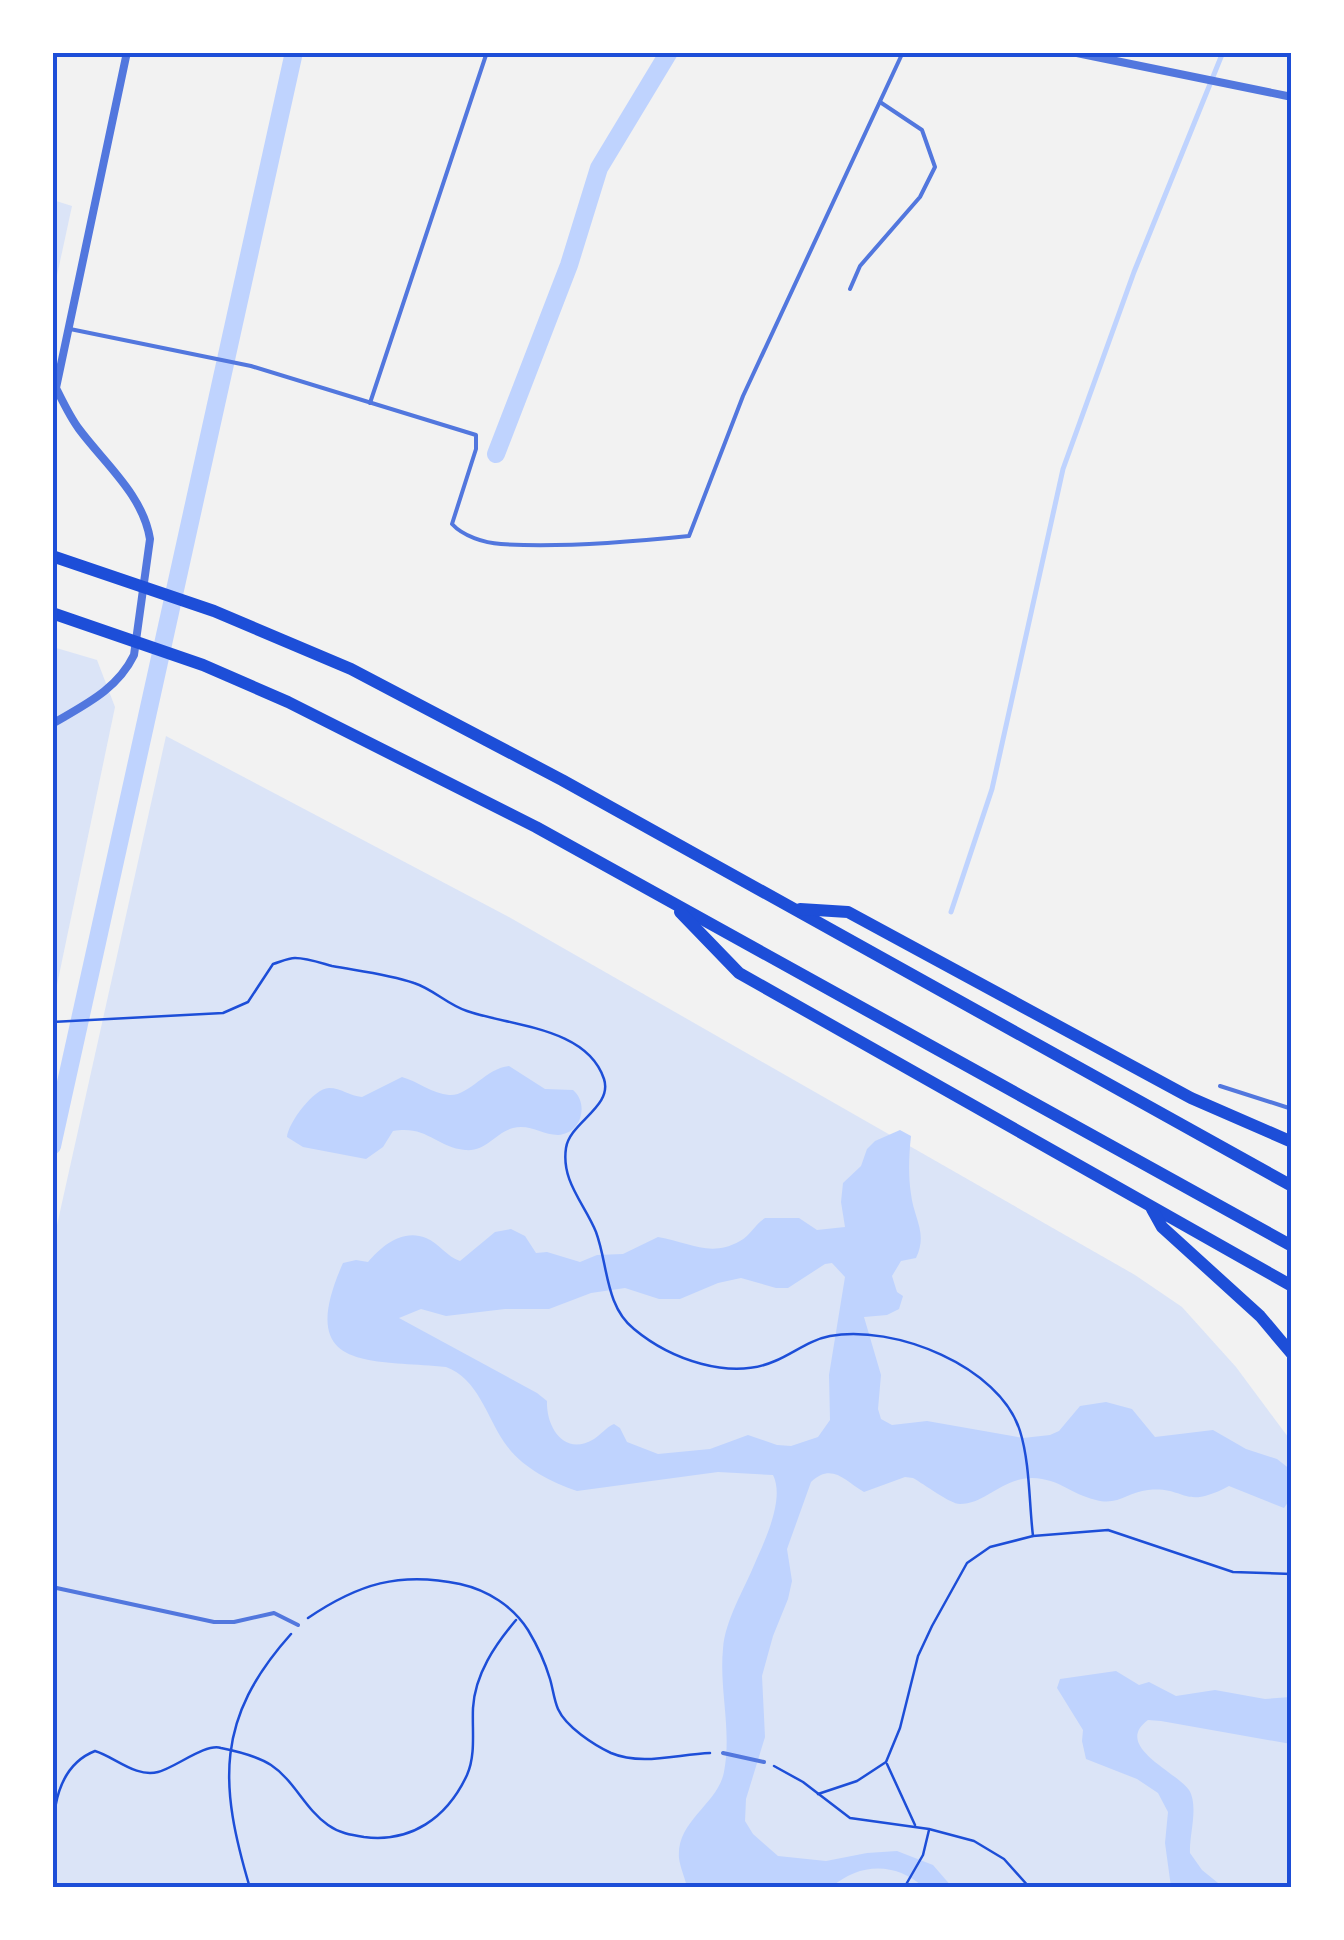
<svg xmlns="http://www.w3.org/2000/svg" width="1344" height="1940" viewBox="0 0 1344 1940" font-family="'PT Sans Narrow',sans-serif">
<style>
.green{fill:#dbe4f7}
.water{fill:#bfd3fe;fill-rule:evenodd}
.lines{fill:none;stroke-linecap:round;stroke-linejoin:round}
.stream{stroke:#bfd3fe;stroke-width:5}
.canal{stroke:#bfd3fe;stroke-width:18}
.path{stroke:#1d4ed8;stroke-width:2.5}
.service{stroke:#5277de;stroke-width:4}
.minor{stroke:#5277de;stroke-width:8}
.motorway{stroke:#1d4ed8;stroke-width:12}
.neatline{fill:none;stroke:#1d4ed8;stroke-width:4}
</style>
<rect width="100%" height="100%" fill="#f2f2f2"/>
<g class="green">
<path d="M 53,200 L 72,206 L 53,294 L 52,200 Z"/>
<path d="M 53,647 L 97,660 L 115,707 L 53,1004 Z"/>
<path d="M 166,736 L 507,916 L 1135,1275 L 1182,1307 L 1236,1367 L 1291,1441 L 1291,1887 L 53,1888 L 53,1243 Z"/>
</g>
<g class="water">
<path d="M 509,1066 L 545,1089 L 573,1090 C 589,1103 582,1134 558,1135 C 542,1135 531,1124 513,1128 C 495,1133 486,1152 465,1150 C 436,1147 427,1125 393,1131 L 383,1147 L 366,1159 L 303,1147 L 287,1137 C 288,1123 314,1088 329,1088 C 341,1088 350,1096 362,1097 L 402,1077 C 417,1081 433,1094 449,1095 C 468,1097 486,1068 509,1066 Z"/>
<path d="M 900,1130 L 911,1136 C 909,1154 908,1175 911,1194 C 914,1219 928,1233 916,1258 L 901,1261 L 892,1276 L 897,1292 L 903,1296 L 899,1309 L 887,1315 L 864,1317 L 881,1375 L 878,1409 L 881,1419 L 892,1425 L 927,1421 L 1023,1438 L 1050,1435 L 1059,1431 L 1080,1406 L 1106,1402 L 1132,1409 L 1155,1437 L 1213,1430 L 1246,1449 L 1277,1459 L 1291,1470 L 1291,1498 L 1284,1508 L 1229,1486 C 1182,1511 1187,1486 1148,1490 C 1128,1492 1118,1506 1096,1500 C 1070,1494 1061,1479 1032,1478 C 1002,1478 985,1504 960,1504 C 950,1504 924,1484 913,1478 L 905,1477 L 864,1492 C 845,1481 832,1462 811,1482 L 787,1549 L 792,1581 L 788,1599 L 773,1636 L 762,1676 L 765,1737 L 746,1799 L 745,1821 L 753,1834 L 778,1856 L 826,1861 L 867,1853 L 897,1851 L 933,1865 L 952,1887 L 923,1887 C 896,1862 859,1863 832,1887 L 687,1887 C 685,1878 680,1867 679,1858 C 676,1821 718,1804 724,1772 C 732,1730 719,1690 723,1649 C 725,1620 744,1590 755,1563 C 765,1540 785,1499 773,1475 L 718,1472 L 577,1491 C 549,1481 521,1467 504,1442 C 486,1415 478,1379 446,1367 C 370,1359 294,1373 343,1263 L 356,1260 L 368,1262 C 381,1247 402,1228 426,1238 C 439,1243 447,1257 460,1261 L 495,1232 L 511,1229 L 525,1236 L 536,1253 L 547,1252 L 580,1262 L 597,1255 L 623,1254 L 658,1237 C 689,1242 710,1258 740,1241 C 751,1235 755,1224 765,1218 L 799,1218 L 817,1230 L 845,1227 L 841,1202 L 843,1183 L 861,1166 L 867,1149 L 875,1141 ZM 832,1263 L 845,1277 L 829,1375 L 830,1420 L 818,1437 L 791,1446 L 777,1445 L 748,1435 L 710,1449 L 658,1454 L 627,1442 L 620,1428 L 614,1424 C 605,1428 602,1434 594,1439 C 564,1457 546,1427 547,1401 L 537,1393 L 399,1318 L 421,1309 L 446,1316 L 505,1309 L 549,1309 L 591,1293 L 625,1288 L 659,1299 L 680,1299 L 718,1283 L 741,1278 L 776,1288 L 788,1288 L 825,1264 Z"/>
<path d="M 1116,1671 L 1139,1685 L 1149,1682 L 1176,1696 L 1215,1690 L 1265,1699 L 1291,1697 L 1291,1744 L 1161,1721 L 1148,1720 C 1112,1746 1177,1772 1189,1790 C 1199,1806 1189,1835 1190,1853 L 1202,1870 L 1223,1887 L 1171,1887 L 1165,1843 L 1168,1812 L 1158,1793 L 1137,1779 L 1086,1759 L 1082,1741 L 1083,1730 L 1057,1688 L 1060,1679 Z"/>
</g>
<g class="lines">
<path class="stream" d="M 951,912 L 992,789 L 1063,469 L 1134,272 L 1223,52"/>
<g class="canal">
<path d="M 496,454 L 569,265 L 599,168 L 669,52"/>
<path d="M 52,1146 L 294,52"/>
</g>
<g class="path">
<path d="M 52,1022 L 223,1013 L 248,1002 L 273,964 C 280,962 288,958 295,958 C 307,958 321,963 332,966 C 359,971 388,974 414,983 C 433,989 448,1005 467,1011 C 510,1026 587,1027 604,1079 C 613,1107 570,1122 566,1148 C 561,1181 584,1203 596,1232 C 608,1264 605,1306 634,1329 C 670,1359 730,1381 775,1361 C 794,1353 809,1340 830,1336 C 893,1324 1000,1366 1020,1431 C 1030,1463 1029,1503 1033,1536"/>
<path d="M 308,1618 C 358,1584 400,1571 460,1584 C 487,1590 513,1606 528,1630 C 537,1645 545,1662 550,1679 C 553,1689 554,1700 558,1709 C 566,1727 594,1745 611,1753 C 642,1766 678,1754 710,1753"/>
<path d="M 887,1764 L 915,1825"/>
<path d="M 774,1766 L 803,1782 L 850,1818 L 929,1829 L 974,1841 L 1004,1859 L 1030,1888"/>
<path d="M 818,1794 L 857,1781 L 886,1762 L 900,1728 L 918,1656 L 932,1626 L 967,1563 L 990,1547 L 1033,1536 L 1108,1530 L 1233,1572 L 1292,1574"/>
<path d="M 55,1888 C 52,1843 44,1771 95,1751 C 115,1757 136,1778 158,1772 C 175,1768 205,1743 221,1748 C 236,1751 257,1756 271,1765 C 294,1780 305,1809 328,1825 C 339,1833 351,1835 364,1837 C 411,1843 447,1818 467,1775 C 476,1755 472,1730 473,1708 C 475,1674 495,1645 516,1620"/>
<path d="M 250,1888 C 219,1784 215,1719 291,1634"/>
<path d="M 904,1888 L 923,1855 L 929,1830"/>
</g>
<g class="service">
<path d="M 850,289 L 860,266 L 920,197 L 935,167 L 922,130 L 880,102"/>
<path d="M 70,329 L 251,366 L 476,435 L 476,449 L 452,524 C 463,536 484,543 501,544 C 559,548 631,542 689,536 L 743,396 L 903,52"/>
<path d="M 370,403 L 487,52"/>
<path d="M 1220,1086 L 1292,1109"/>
<path d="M 52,1587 L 214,1622 L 234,1622 L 274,1613 L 298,1625"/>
<path d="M 723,1753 L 764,1762"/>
</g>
<g class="minor">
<path d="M 1072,52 L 1292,97"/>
<path d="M 52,724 C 84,705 117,690 134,655 L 150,539 C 143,495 105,464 79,429 C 70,417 63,402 56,388 L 127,52"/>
</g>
<g class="motorway">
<path d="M 52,556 L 214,611 L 351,669 L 562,780 L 1292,1186"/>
<path d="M 52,613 L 203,665 L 288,702 L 536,827 L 1292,1246"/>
<path d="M 800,909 L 848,912 L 1191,1098 L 1292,1142"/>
<path d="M 680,912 L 739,973 L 1292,1286"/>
<path d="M 1152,1209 L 1162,1227 L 1260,1316 L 1292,1354"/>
</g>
</g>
<rect width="1344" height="1940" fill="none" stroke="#ffffff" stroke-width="110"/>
<rect x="55" y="55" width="1234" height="1830" class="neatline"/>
</svg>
